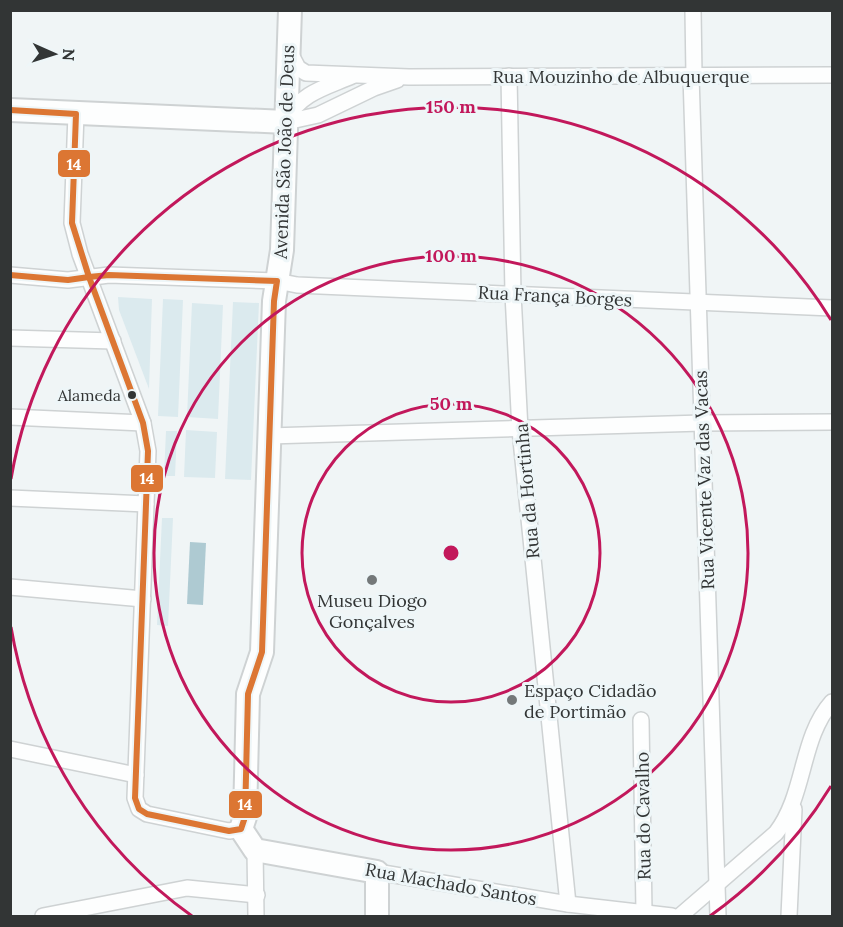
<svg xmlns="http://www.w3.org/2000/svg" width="843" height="927" viewBox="0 0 843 927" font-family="Lora,serif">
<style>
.green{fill:#dbeaee}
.water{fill:#aecad2}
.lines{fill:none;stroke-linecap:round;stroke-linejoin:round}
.street-casing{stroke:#ced2d3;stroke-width:18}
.secondary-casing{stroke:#ced2d3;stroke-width:26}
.street{stroke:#fdfefe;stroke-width:15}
.secondary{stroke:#fdfefe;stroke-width:22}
.bus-1-casing{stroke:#eef6f8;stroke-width:10}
.bus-1{stroke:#dc7633;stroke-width:6}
.ring{fill:none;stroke:#c2185b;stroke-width:3}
.bus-dot{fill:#323535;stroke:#eef6f8;stroke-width:2}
.poi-dot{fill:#747879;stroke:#eef6f8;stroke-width:2}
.labels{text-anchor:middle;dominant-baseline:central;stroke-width:6;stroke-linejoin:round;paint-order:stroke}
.bus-label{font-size:16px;fill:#323535;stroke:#eef6f8;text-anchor:end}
.street-label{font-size:18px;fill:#323535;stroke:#eef6f8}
.poi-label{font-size:18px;fill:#323535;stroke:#eef6f8}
.centre{fill:#c2185b;stroke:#eef6f8;stroke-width:3}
.ring-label{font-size:18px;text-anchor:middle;font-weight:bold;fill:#c2185b;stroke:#eef6f8;stroke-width:6;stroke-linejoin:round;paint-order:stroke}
.line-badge{stroke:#eef6f8;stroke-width:2}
.badge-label{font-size:16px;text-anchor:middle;font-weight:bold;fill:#fff}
</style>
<rect width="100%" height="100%" fill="#f0f5f6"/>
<g class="green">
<path d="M 118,297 L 152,299 L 149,389 L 119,310 Z"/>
<path d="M 163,299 L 183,300 L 178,417 L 158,416 Z"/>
<path d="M 233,302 L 259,303 L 251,480 L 225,479 Z"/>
<path d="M 192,303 L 223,305 L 218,419 L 187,417 Z"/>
<path d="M 186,430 L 217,432 L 215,478 L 184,477 Z"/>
<path d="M 166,431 L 177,431 L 175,476 L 164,476 Z"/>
<path d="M 162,518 L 173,518 L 168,626 L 157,625 Z"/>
</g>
<path class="water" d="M 190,542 L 206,543 L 203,605 L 187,604 Z"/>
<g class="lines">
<g class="street-casing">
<g id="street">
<path d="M 693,10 L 694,76"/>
<path d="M 289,51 L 298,68 L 306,73 L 409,77 L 832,75"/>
<path d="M 509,76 L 513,294 L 520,430 L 568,904"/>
<path d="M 691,76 L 718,916"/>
<path d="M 76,114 L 72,223 L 80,254 L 143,423 L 148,451 L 135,798 L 139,809 L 147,814 L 229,831 L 241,829"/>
<path d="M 287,119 C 300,93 327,87 352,76"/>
<path d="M 286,122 L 318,115 L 374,88 L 397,80"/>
<path d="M 10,275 L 68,280 L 109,275 L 277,281 L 297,285 L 832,308"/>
<path d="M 10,338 L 113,341"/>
<path d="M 10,417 L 143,423"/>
<path d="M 269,436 L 702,423 L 832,422"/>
<path d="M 10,498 L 146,504"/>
<path d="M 10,587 L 143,599"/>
<path d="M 641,720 L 644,912"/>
<path d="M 10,749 L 136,775"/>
<path d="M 255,850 L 256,916"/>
<path d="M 377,872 L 568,904 L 672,916"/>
<path d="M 43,916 L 187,888 L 257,895"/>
<path d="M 680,916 L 776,833 C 806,794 800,738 832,702"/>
<path d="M 789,916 L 794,809"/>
</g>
</g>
<g class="secondary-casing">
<g id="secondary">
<path d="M 290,10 L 282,250 L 274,301 L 262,652 L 248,694 L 245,817 L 241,829 L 255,850 L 377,872 L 377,916"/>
<path d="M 10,110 L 286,122"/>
</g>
</g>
<use href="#street" class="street"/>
<use href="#secondary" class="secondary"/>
<g class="bus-1-casing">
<g id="bus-1">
<path d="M 10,110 L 76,114 L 72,223 L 89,277"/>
<path d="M 10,275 L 68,280 L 89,277"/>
<path d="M 109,275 L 277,281 L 274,301 L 262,652 L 248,694 L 245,817 L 241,829 L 229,831 L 147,814 L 139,809 L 135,798 L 148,451 L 143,423 L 89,277 Z"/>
</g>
</g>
<use href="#bus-1" class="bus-1"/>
</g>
<g class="ring">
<circle cx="451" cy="553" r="149"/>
<circle cx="451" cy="553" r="297"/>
<path d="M831 786A446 446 0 0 1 710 916M192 916A446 446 0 0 1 11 627M11 479A446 446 0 0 1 831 320"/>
</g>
<circle class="bus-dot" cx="132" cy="395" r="5"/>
<g class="poi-dot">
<circle cx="372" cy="580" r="6"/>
<circle cx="512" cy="700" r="6"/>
</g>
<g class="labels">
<g class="bus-label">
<text x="121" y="395">Alameda</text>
</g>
<g class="street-label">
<text x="621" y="76">Rua Mouzinho de Albuquerque</text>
<text transform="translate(284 152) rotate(-88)">Avenida São João de Deus</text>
<text transform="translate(555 296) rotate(3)">Rua França Borges</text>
<text transform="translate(704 480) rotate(-92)">Rua Vicente Vaz das Vacas</text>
<text transform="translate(527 491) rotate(-95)">Rua da Hortinha</text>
<text transform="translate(643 816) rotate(-91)">Rua do Cavalho</text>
<text transform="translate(451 884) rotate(10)">Rua Machado Santos</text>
</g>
<g class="poi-label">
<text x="372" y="600">Museu Diogo<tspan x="372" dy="21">Gonçalves</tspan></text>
<text x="524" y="690" text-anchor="start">Espaço Cidadão<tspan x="524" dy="21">de Portimão</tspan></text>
</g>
</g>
<circle cx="451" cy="553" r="9" class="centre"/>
<g class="ring-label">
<text x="451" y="113">150 m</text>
<text x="451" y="262">100 m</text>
<text x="451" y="410">50 m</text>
</g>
<g class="line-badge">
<rect x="57" y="149" width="34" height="29" rx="6" fill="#dc7633"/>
<rect x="130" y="464" width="34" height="29" rx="6" fill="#dc7633"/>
<rect x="228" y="790" width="35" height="29" rx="6" fill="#dc7633"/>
</g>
<g class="badge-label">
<text x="74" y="170">14</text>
<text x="147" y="484">14</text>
<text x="245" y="810">14</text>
</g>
<rect width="843" height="927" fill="none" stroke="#323535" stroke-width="24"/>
<g transform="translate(54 54) rotate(93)" stroke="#eef6f8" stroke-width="4.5" paint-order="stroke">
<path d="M0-4.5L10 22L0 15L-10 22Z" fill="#323535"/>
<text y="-9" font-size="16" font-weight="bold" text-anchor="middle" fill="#323535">N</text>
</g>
</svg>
